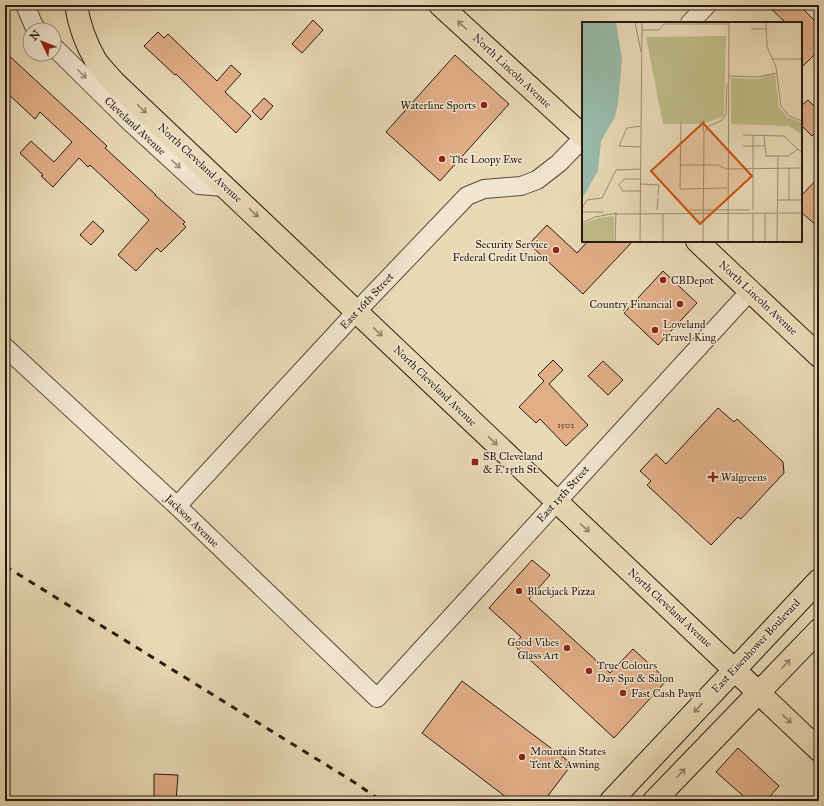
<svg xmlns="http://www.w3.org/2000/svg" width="824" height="806" viewBox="0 0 824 806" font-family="'IM FELL Great Primer',serif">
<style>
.building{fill:#e1ae88;stroke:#291b10}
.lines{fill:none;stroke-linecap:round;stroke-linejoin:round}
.minor-casing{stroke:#594a3a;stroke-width:20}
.highway-casing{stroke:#291b10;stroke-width:24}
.minor{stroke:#f1e6d0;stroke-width:18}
.highway{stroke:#e9d9b6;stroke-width:22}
.rail{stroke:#291b10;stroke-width:3;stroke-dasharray:7 7;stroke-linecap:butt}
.oneway{stroke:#93846b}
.oneway2{stroke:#978b7a}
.poi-dot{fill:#8f2418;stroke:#f1e6d0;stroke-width:1.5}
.labels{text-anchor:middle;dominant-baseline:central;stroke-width:3;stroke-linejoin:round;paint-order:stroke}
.number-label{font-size:9px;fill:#57402e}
.street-label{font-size:11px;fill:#291b10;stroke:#f1e6d0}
.poi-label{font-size:11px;fill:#291b10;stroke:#f1e6d0;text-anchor:start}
.inset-road{fill:none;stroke:#9c8d74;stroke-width:1}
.view{fill:#cb500d;fill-opacity:0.15;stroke:#cb500d;stroke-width:2}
.inset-edge{fill:none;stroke:#291b10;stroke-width:2}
</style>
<rect width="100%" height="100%" fill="#e9d9b6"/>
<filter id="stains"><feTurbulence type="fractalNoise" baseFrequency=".005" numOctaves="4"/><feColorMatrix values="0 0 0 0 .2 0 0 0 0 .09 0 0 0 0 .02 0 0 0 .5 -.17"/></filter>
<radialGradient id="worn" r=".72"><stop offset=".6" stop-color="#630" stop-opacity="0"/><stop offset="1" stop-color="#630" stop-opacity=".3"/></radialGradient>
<g class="building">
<path d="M 767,5 L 799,5 L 819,25 L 819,50 L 801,68 L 801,23 L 786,23 Z"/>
<path d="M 313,20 L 323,30 L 302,53 L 292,44 Z"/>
<path d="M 158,32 L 164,38 L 168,34 L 217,81 L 231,65 L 241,74 L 225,92 L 251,116 L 236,133 L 176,74 L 175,75 L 144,46 Z"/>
<path d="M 5,52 L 107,146 L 105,148 L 156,195 L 155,195 L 185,222 L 183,224 L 186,227 L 161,252 L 157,248 L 136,271 L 118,255 L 149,220 L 90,165 L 88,167 L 79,158 L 53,187 L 41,176 L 43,175 L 20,153 L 31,141 L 54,162 L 72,142 L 40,112 L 35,119 L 5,91 Z"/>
<path d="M 455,55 L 509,104 L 440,181 L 386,132 Z"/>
<path d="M 264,98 L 273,106 L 261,120 L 252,111 Z"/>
<path d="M 808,100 L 819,111 L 819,129 L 812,136 L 801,125 L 801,106 Z"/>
<path d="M 819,177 L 819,228 L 801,212 L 801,196 Z"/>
<path d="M 93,221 L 104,231 L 91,245 L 80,235 Z"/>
<path d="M 547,225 L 577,253 L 588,241 L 633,241 L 583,294 L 529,244 Z"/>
<path d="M 663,271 L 697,303 L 658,345 L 624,313 Z"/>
<path d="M 553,360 L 563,370 L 549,384 L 588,425 L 566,446 L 540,419 L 536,423 L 519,407 L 544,381 L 538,375 Z"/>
<path d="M 603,361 L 623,380 L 608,395 L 588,376 Z"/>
<path d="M 718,408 L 734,422 L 737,419 L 783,462 L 784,473 L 741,519 L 738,517 L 711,545 L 647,485 L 651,481 L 640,471 L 656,454 L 666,464 Z"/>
<path d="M 532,560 L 550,575 L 529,599 L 610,673 L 633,649 L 667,680 L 614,738 L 514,645 L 521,637 L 489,608 Z"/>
<path d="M 462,681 L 572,764 L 544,801 L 511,801 L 422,733 Z"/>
<path d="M 738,748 L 779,786 L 766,801 L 749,801 L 716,772 Z"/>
<path d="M 154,774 L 178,775 L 176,801 L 154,801 Z"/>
</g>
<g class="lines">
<g class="minor-casing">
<g id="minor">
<path d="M 25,5 L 34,26 L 38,30"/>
<path d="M 690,23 L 707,5"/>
<path d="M 54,47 L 128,120 L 199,185 L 225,187"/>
<path d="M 5,347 L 177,506 L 377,698 L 750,291"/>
<path d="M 177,506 L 357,311 L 467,196 L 484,189 L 521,186 L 537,180 L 559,163 L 583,138"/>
</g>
</g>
<g class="highway-casing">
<g id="highway">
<path d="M 76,5 C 79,24 86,44 96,61 C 101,68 108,75 114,82 L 819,750"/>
<path d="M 440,5 L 583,136"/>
<path d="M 697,241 L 819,356"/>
<path d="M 611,801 L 819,580"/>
<path d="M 654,801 L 819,630"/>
</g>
</g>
<use href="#minor" class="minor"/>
<use href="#highway" class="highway"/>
<path class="rail" d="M 5,566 L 357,784 L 381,801"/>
</g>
<defs><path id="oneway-shaft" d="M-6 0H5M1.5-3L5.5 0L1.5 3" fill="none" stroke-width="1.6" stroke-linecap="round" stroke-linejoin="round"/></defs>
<g class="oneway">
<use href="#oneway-shaft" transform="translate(462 25) rotate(-137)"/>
<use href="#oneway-shaft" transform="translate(142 109) rotate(43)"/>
<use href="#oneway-shaft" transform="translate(254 213) rotate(43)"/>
<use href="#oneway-shaft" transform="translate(378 332) rotate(44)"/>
<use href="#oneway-shaft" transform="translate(493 441) rotate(44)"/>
<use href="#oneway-shaft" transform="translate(585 528) rotate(43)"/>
<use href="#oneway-shaft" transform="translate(786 664) rotate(-46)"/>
<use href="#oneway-shaft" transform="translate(698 708) rotate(133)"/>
<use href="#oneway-shaft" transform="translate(787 719) rotate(44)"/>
<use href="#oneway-shaft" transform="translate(681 773) rotate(-46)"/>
</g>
<g class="oneway2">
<use href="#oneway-shaft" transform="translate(82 74) rotate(45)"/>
<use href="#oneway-shaft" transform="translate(176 164) rotate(42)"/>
</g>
<g class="poi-dot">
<circle cx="484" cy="105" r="4"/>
<circle cx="442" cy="159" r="4"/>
<circle cx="556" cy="250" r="4"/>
<circle cx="663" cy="280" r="4"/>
<circle cx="680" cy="304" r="4"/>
<circle cx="655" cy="330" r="4"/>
<rect x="471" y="458" width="8" height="8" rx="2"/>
<path d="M711 471h4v4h4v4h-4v4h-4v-4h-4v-4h4z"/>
<circle cx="519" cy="591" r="4"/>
<circle cx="567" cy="648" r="4"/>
<circle cx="589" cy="671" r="4"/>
<circle cx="623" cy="693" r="4"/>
<circle cx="522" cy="757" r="4"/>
</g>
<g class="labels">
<g class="number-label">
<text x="566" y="424">1502</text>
</g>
<g class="street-label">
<text transform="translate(512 71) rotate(43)">North Lincoln Avenue</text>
<text transform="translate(135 126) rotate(43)">Cleveland Avenue</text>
<text transform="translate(200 163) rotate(43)">North Cleveland Avenue</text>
<text transform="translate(758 298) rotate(43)">North Lincoln Avenue</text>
<text transform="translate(367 301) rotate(-47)">East 16th Street</text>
<text transform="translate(435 386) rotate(44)">North Cleveland Avenue</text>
<text transform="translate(563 494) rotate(-48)">East 15th Street</text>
<text transform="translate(192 521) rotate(44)">Jackson Avenue</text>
<text transform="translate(670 608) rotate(43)">North Cleveland Avenue</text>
<text transform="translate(756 646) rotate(-47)">East Eisenhower Boulevard</text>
</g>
<g class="poi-label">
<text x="476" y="105" text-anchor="end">Waterline Sports</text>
<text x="450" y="159">The Loopy Ewe</text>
<text x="548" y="244" text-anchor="end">Security Service<tspan x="548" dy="13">Federal Credit Union</tspan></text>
<text x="671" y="280">CBDepot</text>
<text x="672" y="304" text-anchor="end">Country Financial</text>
<text x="663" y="324">Loveland<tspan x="663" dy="13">Travel King</tspan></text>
<text x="483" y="456">SB Cleveland<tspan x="483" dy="13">&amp; E 15th St.</tspan></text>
<text x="721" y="477">Walgreens</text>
<text x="527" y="591">Blackjack Pizza</text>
<text x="559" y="642" text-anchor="end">Good Vibes<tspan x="559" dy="13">Glass Art</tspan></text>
<text x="597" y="665">True Colours<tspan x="597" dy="13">Day Spa &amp; Salon</tspan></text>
<text x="631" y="693">Fast Cash Pawn</text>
<text x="530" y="751">Mountain States<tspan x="530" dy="13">Tent &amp; Awning</tspan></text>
</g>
</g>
<g transform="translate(582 22)">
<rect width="220" height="220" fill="#e9d9b6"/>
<path d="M 144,14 L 142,94 L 121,102 L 81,102 L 64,15 ZM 185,52 L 193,52 L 197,85 L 205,95 L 220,101 L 220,112 L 207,104 L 149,102 L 149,56 L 177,57 ZM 32,194 L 32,220 L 0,220 L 0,202 L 17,196 Z" fill="#bfbc88"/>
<path d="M 0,0 L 34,0 L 40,37 L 36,81 L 33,95 L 19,119 L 16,149 L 0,177 Z" fill="#98baaa"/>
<path class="inset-road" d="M 53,0 L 59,30M 184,0 L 185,25 L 194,45 L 199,84 L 207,94 L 220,99M 169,7 L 184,7M 60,8 L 77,8 L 82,2 L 147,2M 191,37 L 220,37M 147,54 L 176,55 L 194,51M 99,101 L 98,167 L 145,166M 121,110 L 122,96M 161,113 L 202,114 L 220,131M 171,113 L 171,188M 182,113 L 184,134 L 206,134 L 216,127M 161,124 L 182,124M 59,125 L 37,124 L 45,106 L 59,104M 99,143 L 136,143 L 144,147 L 220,146M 59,162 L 77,163 L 76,173M 59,169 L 41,169 L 37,163 L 42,157 L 59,157M 196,178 L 220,178M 207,178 L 207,146M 0,186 L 5,178 L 20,176 L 34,148 L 59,147M 75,188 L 76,176M 107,188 L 168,188M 220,188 L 220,146M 0,190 L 22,190M 0,201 L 13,195 L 29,192 L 220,191M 33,220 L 34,190M 58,220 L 60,0M 81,220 L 81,191M 121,220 L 122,111 L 127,104 L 140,98 L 144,92 L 145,61M 146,220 L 147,0M 171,220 L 171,191M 183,220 L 183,192M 195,220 L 196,134"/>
<path class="view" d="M 121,101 L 170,154 L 118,202 L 69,149 Z"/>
<rect width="220" height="220" class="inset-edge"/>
</g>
<rect width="824" height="806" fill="none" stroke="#e9d9b6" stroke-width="20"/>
<rect x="6" y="6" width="812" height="794" fill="none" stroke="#291b10" stroke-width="2"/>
<rect x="10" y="10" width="804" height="786" fill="none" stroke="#291b10"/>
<g transform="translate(42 42) rotate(313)"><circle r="19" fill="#f1e6d0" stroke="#a19583"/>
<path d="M0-3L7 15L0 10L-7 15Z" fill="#8f2418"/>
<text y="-6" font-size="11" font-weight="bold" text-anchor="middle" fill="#291b10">N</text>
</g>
<rect width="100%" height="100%" filter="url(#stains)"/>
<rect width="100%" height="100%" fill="url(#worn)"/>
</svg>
